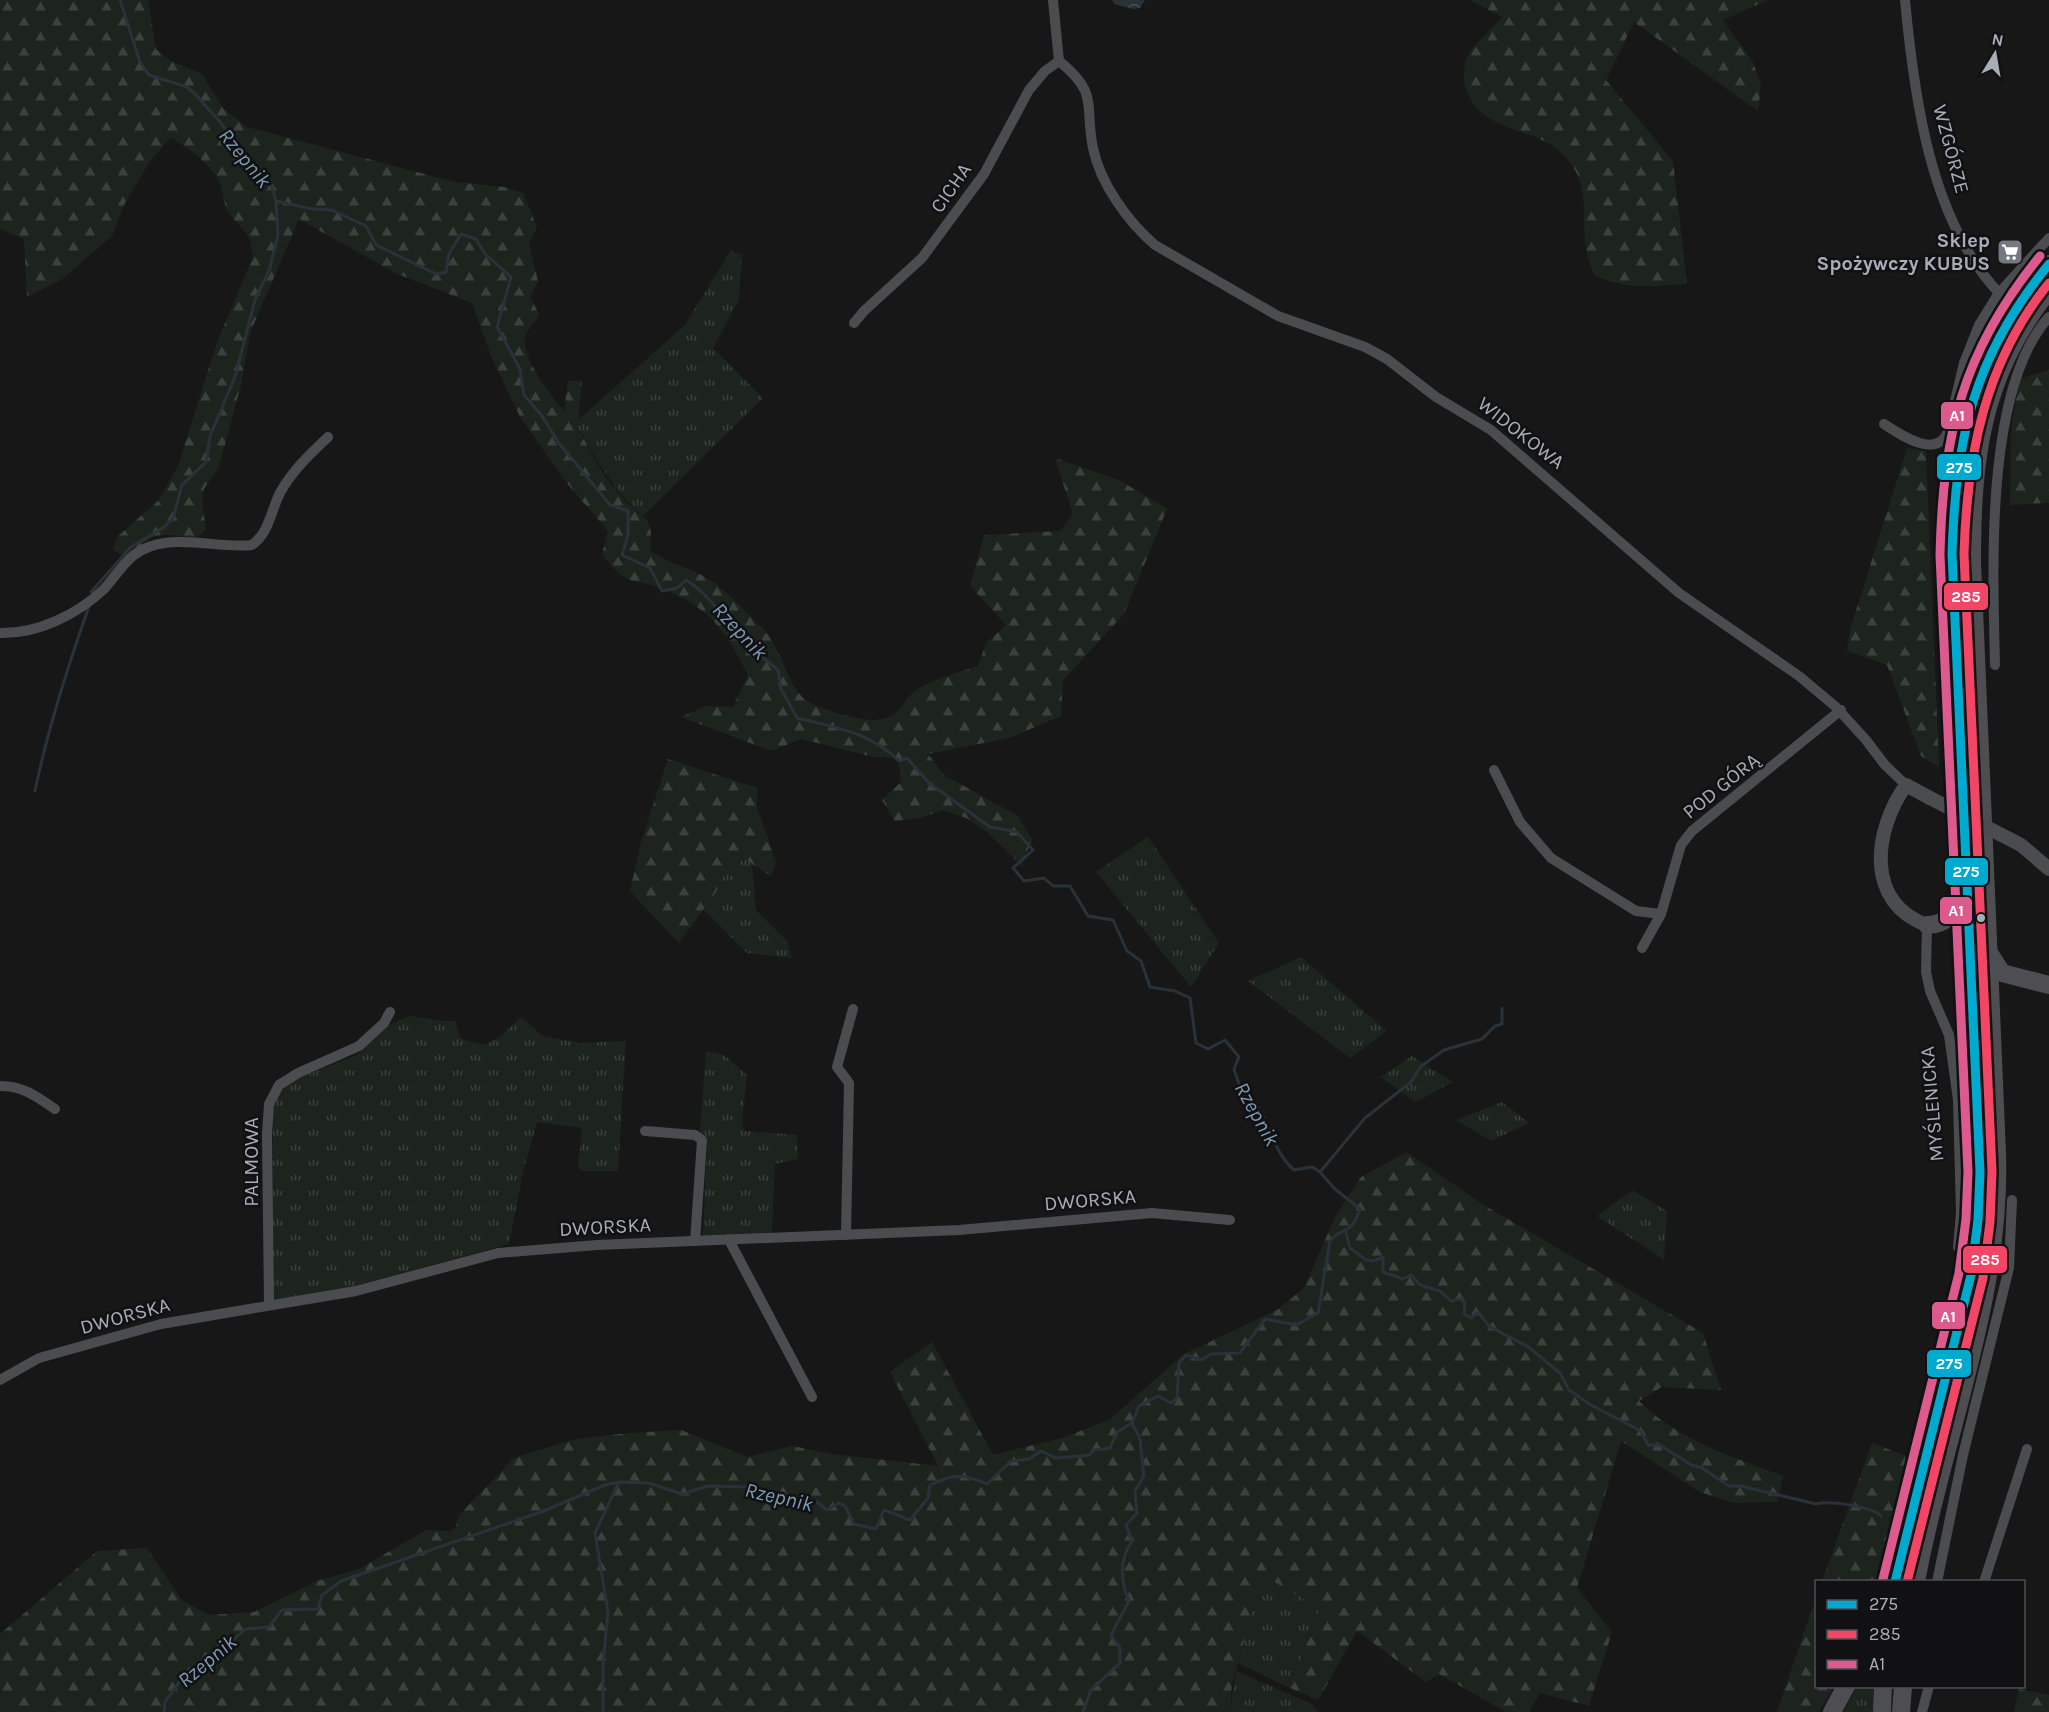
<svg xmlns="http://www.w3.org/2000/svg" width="2049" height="1712" viewBox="0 0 2049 1712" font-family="Karla,sans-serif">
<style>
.grass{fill:url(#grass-tufts)}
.forest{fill:url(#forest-firs)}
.water{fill:url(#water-waves)}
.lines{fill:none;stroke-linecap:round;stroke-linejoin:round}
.stream{stroke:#2a3239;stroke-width:3}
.minor{stroke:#4b4c50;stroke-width:10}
.tertiary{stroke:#4b4c50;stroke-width:14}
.trunk{stroke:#4e4e52;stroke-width:18}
.tertiary-bridge{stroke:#4b4c50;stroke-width:14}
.bus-1-casing{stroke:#111113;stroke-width:14}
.bus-2-casing{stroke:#111113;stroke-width:14}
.bus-3-casing{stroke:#111113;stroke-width:14}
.bus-1{stroke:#00a9ce;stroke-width:9}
.bus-2{stroke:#f34667;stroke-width:9}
.bus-3{stroke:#dc5a8d;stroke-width:9}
.bus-dot{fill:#a8adb8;stroke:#111113;stroke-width:2}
.labels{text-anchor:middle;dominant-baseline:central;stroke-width:5;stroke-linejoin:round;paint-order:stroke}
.street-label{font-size:20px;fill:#a8adb8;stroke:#111113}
.poi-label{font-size:20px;font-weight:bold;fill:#a8adb8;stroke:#111113;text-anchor:end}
.water-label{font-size:21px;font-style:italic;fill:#7f9bb3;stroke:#111113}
.line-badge{stroke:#111113;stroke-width:2}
.badge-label{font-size:16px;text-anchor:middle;font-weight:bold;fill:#fff}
</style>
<defs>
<pattern id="grass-tufts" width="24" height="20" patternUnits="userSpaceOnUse" patternTransform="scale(1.5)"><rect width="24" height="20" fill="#1d241e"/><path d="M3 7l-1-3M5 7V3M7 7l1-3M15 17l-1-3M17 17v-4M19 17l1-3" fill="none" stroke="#3b413d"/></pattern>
<pattern id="forest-firs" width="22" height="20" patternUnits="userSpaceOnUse" patternTransform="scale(1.5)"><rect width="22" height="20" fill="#1d241e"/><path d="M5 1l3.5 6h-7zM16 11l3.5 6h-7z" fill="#3b413d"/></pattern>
<pattern id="water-waves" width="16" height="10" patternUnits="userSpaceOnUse" patternTransform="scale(1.5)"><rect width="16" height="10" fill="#2a3239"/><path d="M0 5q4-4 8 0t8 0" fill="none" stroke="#464d54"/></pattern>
</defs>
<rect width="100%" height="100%" fill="#171717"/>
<g class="grass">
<path d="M 731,250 L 742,255 L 739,300 L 713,348 L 763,398 L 643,516 C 610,487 599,462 577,426 L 577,421 L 685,325 Z"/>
<path d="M 1148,837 L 1219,943 L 1191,987 L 1096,872 Z"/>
<path d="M 734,852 L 752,864 L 756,910 L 787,941 L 792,958 L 747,953 L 703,909 L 716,892 Z"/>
<path d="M 1301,957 L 1387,1031 L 1350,1058 L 1248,981 Z"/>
<path d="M 410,1016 L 443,1021 L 455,1021 L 461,1039 L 485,1045 L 500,1037 L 521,1017 L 543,1036 L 580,1043 L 626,1041 L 618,1171 L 581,1171 L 578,1167 L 582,1128 L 537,1122 L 523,1172 L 509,1244 L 337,1291 L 275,1300 L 272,1296 L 273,1112 L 276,1097 L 288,1082 L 357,1055 L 391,1024 Z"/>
<path d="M 706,1051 L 724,1055 L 747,1075 L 742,1121 L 744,1131 L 797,1135 L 798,1159 L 775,1164 L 772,1233 L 703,1237 L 707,1140 L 700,1133 Z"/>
<path d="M 1412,1056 L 1453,1082 L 1415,1102 L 1381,1077 Z"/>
<path d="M 1502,1102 L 1529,1123 L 1491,1141 L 1456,1120 Z"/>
<path d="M 1632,1190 L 1667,1211 L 1664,1260 L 1597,1216 Z"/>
<path d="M 1262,1574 L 1320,1608 L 1290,1688 L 1238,1663 Z"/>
<path d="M 1236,1671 L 1312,1704 L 1318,1712 L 1230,1712 Z"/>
<path d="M 1856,1687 L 1873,1687 L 1874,1712 L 1844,1712 Z"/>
</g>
<g class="forest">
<path d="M 0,0 L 148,0 L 156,49 L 171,61 L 202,74 L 223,108 L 247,127 L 455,182 L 504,187 L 523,193 L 537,227 L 529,244 L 538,281 L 530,297 L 539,314 C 536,323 527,328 525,337 C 520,356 552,397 564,411 L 568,381 L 582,381 L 577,427 L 606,478 L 626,502 L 648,521 L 651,531 L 650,550 C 665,563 689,567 707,578 C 727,590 744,611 761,627 C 782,646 787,687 806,700 C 818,709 861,721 876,720 C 904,717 899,701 918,689 C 935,678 958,673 978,666 L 986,643 L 1006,625 L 970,586 L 984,535 L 1060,531 L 1073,514 L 1055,458 L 1121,481 L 1167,509 L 1124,614 L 1063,680 L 1061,716 L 1009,738 L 928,754 L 944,775 L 1018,816 L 1032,839 L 1022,866 L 986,831 L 966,818 L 943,810 L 920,818 L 895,821 L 882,800 L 901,782 L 898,758 L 874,757 L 801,739 L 771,751 L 681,717 L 706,706 L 733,707 L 748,675 C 726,632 713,611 668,591 C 634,576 628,590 602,554 L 608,531 L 565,481 L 519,415 L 491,356 L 472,303 L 395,273 L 299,219 L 250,333 L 241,385 L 219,467 L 204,489 L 202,502 L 206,529 L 195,539 C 159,532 152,530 129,560 L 113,549 L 117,537 L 158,501 L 178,466 L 217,342 L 253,257 L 250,238 L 226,210 L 221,185 L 215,174 L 198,156 L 171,137 L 150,161 L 124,205 L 112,236 L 61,280 L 27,297 L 24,239 L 0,229 Z"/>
<path d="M 1470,0 L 1768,0 L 1723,20 L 1753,62 L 1761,86 L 1758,111 L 1634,22 L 1606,80 L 1673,161 L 1687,284 C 1651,286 1629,290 1595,276 C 1592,269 1589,262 1587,254 C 1580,224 1591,193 1572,165 C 1544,122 1483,140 1465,87 C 1463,78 1464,63 1468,55 C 1476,42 1492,29 1502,17 Z"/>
<path d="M 2049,370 L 2049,503 L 2010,505 L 2011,432 L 2019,379 Z"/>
<path d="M 1907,448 L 1926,451 L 1939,767 L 1921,756 L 1887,665 L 1847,651 L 1850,630 Z"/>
<path d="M 668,759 L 757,788 L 757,807 L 776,862 L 771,876 L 734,852 L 716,892 L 679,943 L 630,891 L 641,842 Z"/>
<path d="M 1407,1152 L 1482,1204 L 1703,1333 L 1721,1390 L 1662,1387 L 1639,1401 C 1679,1441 1731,1456 1783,1476 L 1777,1502 L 1733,1503 L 1700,1492 L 1621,1441 L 1577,1588 L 1612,1632 L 1589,1706 L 1540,1693 L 1529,1712 L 1506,1712 L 1439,1674 L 1426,1682 L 1357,1631 L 1318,1700 L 1290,1688 L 1320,1608 L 1262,1575 L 1232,1684 L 1230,1712 L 0,1712 L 0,1634 L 97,1551 L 147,1548 L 182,1600 L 208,1615 L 254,1612 L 317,1581 L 359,1569 L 426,1530 L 449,1531 L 456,1527 L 458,1516 L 514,1458 L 575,1439 L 629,1433 L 681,1430 L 747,1457 L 792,1446 L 832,1454 L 938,1466 L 890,1372 L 932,1342 L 993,1455 L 1062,1438 L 1109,1420 L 1184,1354 L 1277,1310 L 1304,1288 L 1336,1215 L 1361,1177 Z"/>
<path d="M 1872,1443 L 1906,1456 L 1880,1581 L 1822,1581 Z"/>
<path d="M 1816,1597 L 1816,1686 L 1834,1687 L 1819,1712 L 1777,1712 Z"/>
<path d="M 2019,1689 L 2049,1695 L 2049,1712 L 2014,1712 Z"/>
</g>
<path class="water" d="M 1112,0 L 1145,0 L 1140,8 L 1134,9 L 1114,4 Z"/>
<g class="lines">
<g class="stream">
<path d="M 120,0 L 140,62 L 149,75 L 187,87 L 195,94 L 221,123 L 248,162 L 271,184 L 276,201 L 312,209 L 332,210 L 366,226 L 376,245 L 436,274 L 446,272 L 449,254 L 461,234 L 476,239 L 485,254 L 511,277 L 497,327 L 520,369 L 524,395 L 542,416 L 558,442 L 610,505 L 628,511 L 628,535 L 622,555 L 650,568 L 662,591 L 677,588 L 686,580 C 710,594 713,611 737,622 L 745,642 L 778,670 L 781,689 L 797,718 C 837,728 869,732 899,761 L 907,758 L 929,783 L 990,827 L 1017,832 L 1033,850 L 1013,868 L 1024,881 L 1044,878 L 1053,886 L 1070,886 L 1088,916 L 1113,920 L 1127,951 L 1141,961 L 1150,987 L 1175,991 L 1190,998 L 1196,1043 L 1208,1049 L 1225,1040 L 1239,1057 L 1234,1069 L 1242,1093 C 1268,1105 1269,1149 1294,1170 L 1312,1167 L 1320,1172 L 1335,1189 L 1360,1209 C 1351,1237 1343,1225 1330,1241 L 1318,1313 L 1296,1325 L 1265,1319 L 1240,1353 L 1211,1354 L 1201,1360 L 1186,1355 L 1179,1363 L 1177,1398 L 1171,1403 L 1158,1396 L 1139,1406 L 1132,1423 L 1117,1432 L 1110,1448 L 1094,1450 L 1089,1455 L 1056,1458 L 1041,1451 L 1029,1459 L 1011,1461 L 987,1484 C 962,1473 954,1474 930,1485 L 928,1498 L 910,1520 L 884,1510 L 876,1529 L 854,1524 L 845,1506 L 839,1503 L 827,1510 L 817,1502 L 779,1501 L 749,1487 L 708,1486 L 682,1494 L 649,1483 L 619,1482 L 605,1485 L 541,1512 L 341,1581 L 322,1595 L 318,1609 L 282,1610 L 269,1627 L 245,1629 L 233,1640 L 185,1674 L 165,1702 L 164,1712"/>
<path d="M 91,592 L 131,547 L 163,528 L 173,518 L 182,485 L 206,462 L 210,436 L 235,377 L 255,300 L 270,268 L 278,235 L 276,201"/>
<path d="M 35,791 C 48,728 68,667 89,606"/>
<path d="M 1320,1172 L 1365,1118 L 1411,1082 L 1420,1067 L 1444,1050 L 1482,1039 L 1495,1026 L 1502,1024 L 1502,1008"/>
<path d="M 1346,1232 L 1350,1248 L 1366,1260 L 1373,1261 L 1383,1257 L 1383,1272 L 1403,1279 L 1411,1275 L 1420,1285 L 1440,1291 L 1451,1301 L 1461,1299 L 1465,1304 L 1464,1314 L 1471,1318 L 1478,1312 L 1490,1327 L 1527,1346 L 1560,1373 L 1569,1390 L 1591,1405 L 1641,1431 L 1648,1445 L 1660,1445 L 1691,1465 L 1702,1468 L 1729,1486 L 1741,1486 L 1816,1504 C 1829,1500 1873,1507 1881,1516"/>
<path d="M 603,1712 L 603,1664 L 608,1612 L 595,1533 L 619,1482"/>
<path d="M 1083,1712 L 1091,1690 L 1120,1663 L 1120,1648 L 1111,1635 L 1129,1601 C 1120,1580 1119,1560 1132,1541 L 1126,1525 L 1137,1513 L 1135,1491 L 1144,1476 L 1140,1439 L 1132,1423"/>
</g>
<g class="minor">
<path d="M 1053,0 L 1059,61 C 1100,94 1084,105 1093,148 C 1100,183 1128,222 1155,245 L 1278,316 L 1365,347 L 1387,359 L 1436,397 L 1491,430 L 1679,593 L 1799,676 L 1836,707 L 1866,740 L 1885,765 L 1906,785"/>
<path d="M 1905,0 C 1914,96 1930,220 1999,293"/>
<path d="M 854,323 L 864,311 L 922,258 L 984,174 L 1029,90 L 1045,71 L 1059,61"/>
<path d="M 1982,370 L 1964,363 L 1979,325 L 1999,293 L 2049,238"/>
<path d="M 1884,424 C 1899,434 1938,461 1948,431 L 1964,363"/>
<path d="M 0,633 C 37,634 77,615 104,589 C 116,576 126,558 142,550 C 175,533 218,549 252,545 C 270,532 271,509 281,491 C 294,469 310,454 328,437"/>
<path d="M 1995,665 C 1993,572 1984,388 2049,317"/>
<path d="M 1494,770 L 1520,822 L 1551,858 L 1636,911 L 1661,914"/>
<path d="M 1927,925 L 1926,972 L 1930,991 L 1949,1035 L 1958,1100 L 1961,1213 L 1958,1247"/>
<path d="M 1642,948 L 1661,914 L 1681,845 L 1692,831 L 1841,710"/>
<path d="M 0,1086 C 23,1086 36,1096 55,1109"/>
<path d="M 645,1131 L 695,1135 L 702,1140 L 695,1241"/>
<path d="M 846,1235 L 849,1083 L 837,1067 L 853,1009"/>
<path d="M 729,1240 L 812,1397"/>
<path d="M 269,1305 L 267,1134 L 269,1104 L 279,1085 L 298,1073 L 359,1046 L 384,1023 L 390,1012"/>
<path d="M 0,1380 L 39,1358 L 161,1324 L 356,1291 L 498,1253 L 597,1245 L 959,1230 L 1152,1213 L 1230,1220"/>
<path d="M 1937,1582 L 1963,1455 L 2009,1268 L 2012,1200"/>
<path d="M 1984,1582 L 2027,1449"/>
<path d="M 1922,1712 L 1929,1686"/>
</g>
<path class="tertiary" d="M 1927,925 C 1864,902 1874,830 1906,785 L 1930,798"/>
<g class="trunk">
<path d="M 1927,925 C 1950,925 1959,907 1964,888"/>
<path d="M 1989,953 L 2002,973 L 2049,985"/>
<path d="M 1895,1582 L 1971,1275 L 1978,1220 L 1980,1172 L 1952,554 C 1953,445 1973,347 2049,264"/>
<path d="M 1916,1582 C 1942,1438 2002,1300 1997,1153 L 1972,562 C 1972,458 1981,375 2049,290"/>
<path d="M 1832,1712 L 1846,1686"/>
<path d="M 1882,1712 L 1883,1686"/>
<path d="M 1901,1712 L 1903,1686"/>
</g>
<path class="tertiary-bridge" d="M 1930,798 L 2021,845 L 2049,869"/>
<g class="bus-1-casing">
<path id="bus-1" d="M 1895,1582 L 1971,1275 L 1978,1220 L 1980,1172 L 1952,554 C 1956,437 1973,357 2049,264"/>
</g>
<g class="bus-2-casing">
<path id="bus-2" d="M 1907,1582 L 1983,1278 L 1990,1222 L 1992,1171 L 1964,554 C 1967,454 1985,362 2049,283"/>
</g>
<g class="bus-3-casing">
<path id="bus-3" d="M 1883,1579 L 1959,1273 L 1966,1219 L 1968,1172 L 1940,555 C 1943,433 1962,352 2040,256"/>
</g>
<use href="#bus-1" class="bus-1"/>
<use href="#bus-2" class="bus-2"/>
<use href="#bus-3" class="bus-3"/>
</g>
<defs>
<g id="supermarket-square" transform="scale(1.35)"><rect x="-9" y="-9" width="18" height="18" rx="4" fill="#757880" stroke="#111113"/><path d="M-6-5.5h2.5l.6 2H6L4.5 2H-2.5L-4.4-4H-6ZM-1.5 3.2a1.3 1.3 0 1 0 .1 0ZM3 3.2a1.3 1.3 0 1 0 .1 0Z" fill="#fff"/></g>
</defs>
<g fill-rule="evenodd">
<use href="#supermarket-square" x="2010" y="252"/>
</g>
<circle class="bus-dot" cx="1981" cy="918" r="5"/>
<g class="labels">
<g class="street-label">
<text transform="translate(1951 149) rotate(75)">WZGÓRZE</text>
<text transform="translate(951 188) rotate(-55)">CICHA</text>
<text transform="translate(1521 433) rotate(38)">WIDOKOWA</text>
<text transform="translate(1721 786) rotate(-39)">POD GÓRĄ</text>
<text transform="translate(1932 1104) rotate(-95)">MYŚLENICKA</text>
<text transform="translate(251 1162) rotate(-90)">PALMOWA</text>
<text transform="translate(1090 1200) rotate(-5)">DWORSKA</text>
<text transform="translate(605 1227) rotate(-3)">DWORSKA</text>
<text transform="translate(125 1316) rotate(-15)">DWORSKA</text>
</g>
<g class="poi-label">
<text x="1990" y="240">Sklep<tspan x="1990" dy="23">Spożywczy KUBUS</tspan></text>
</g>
<g class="water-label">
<text transform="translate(245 158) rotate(51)">Rzepnik</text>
<text transform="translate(740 631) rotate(47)">Rzepnik</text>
<text transform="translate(1257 1114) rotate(61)">Rzepnik</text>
<text transform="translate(779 1497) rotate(13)">Rzepnik</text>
<text transform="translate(207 1661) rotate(-40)">Rzepnik</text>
</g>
</g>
<g class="line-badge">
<rect x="1940" y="401" width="34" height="29" rx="6" fill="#dc5a8d"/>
<rect x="1936" y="453" width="46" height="28" rx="6" fill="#00a9ce"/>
<rect x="1943" y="582" width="46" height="29" rx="6" fill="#f34667"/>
<rect x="1944" y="857" width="45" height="29" rx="6" fill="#00a9ce"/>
<rect x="1939" y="896" width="34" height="29" rx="6" fill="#dc5a8d"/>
<rect x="1962" y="1245" width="46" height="29" rx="6" fill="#f34667"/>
<rect x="1931" y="1301" width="35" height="29" rx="6" fill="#dc5a8d"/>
<rect x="1926" y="1349" width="46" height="29" rx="6" fill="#00a9ce"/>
</g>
<g class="badge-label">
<text x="1957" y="421">A1</text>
<text x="1959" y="473">275</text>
<text x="1966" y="602">285</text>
<text x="1966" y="877">275</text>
<text x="1956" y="916">A1</text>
<text x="1985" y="1265">285</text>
<text x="1948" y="1322">A1</text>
<text x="1949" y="1369">275</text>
</g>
<rect x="1815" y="1580" width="210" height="108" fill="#111113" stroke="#4d4f55" stroke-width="1.5"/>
<rect x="1827" y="1600" width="30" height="9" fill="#00a9ce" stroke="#4d4f55" stroke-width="1.5"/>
<text x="1869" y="1610" font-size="18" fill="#a8adb8">275</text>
<rect x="1827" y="1630" width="30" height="9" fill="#f34667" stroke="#4d4f55" stroke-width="1.5"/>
<text x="1869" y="1640" font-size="18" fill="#a8adb8">285</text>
<rect x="1827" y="1660" width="30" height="9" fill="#dc5a8d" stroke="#4d4f55" stroke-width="1.5"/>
<text x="1869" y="1670" font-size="18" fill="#a8adb8">A1</text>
<g transform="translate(1995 54) rotate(11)" stroke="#111113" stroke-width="4.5" paint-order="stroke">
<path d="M0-4.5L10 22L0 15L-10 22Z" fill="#a8adb8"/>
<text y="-9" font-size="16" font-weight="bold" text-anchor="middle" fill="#a8adb8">N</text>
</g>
</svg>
